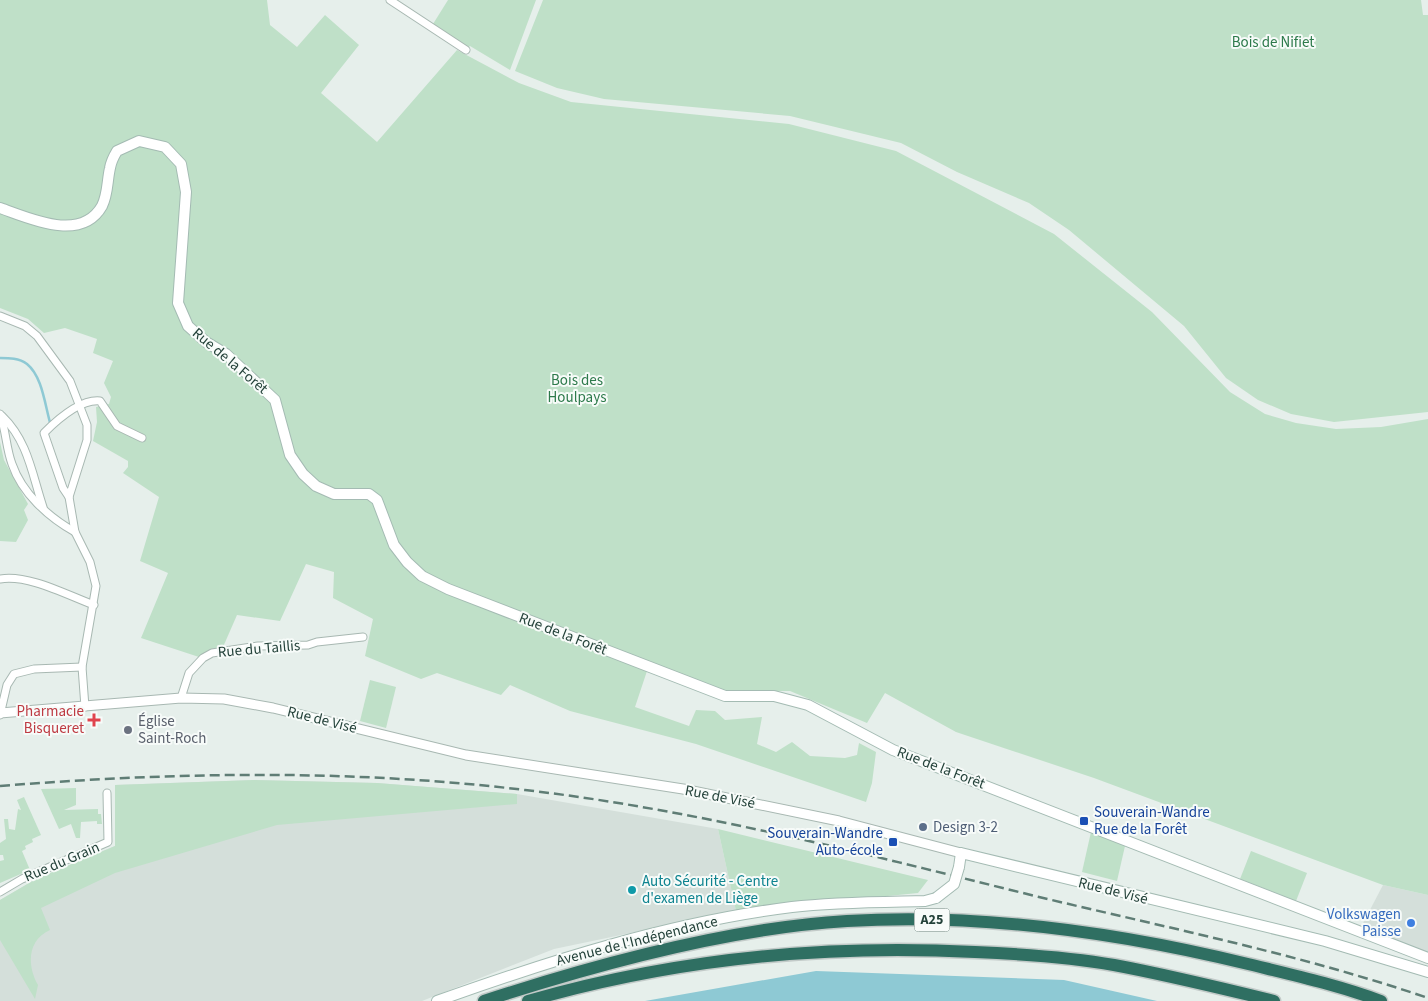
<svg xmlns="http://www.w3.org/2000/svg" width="1428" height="1001" viewBox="0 0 1428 1001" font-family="'Source Sans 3',sans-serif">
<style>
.built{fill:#d4dfda}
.green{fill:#bfe0c8}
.water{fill:#8ec9d4}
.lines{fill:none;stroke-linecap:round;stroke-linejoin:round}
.stream{stroke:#8ec9d4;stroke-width:2.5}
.minor-casing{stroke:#a8b8b2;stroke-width:9}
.tertiary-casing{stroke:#a8b8b2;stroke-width:11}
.secondary-casing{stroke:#a4bbb3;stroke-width:12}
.motorway-casing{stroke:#c2cac8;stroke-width:15}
.minor{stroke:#fff;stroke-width:7}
.tertiary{stroke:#fff;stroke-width:9}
.secondary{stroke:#fff;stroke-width:10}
.motorway{stroke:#2f6f62;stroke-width:12}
.rail{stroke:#5f7d75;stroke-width:2.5;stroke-dasharray:10 5;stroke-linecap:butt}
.secondary-bridge-casing{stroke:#a4bbb3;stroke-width:12;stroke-linecap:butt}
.secondary-bridge{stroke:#fff;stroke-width:10}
.health-dot{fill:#e0444e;stroke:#f7fbf9;stroke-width:2}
.worship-dot{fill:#6b7280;stroke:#f7fbf9;stroke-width:2}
.transit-dot{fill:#1a4fb4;stroke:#f7fbf9;stroke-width:2}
.service-dot{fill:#5c6f8a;stroke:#f7fbf9;stroke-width:2}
.culture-dot{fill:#0f9aa8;stroke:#f7fbf9;stroke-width:2}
.shop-dot{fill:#3f7fe0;stroke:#f7fbf9;stroke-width:2}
.labels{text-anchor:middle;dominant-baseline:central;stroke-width:4;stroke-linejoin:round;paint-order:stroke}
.shield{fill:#f7fbf9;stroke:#637a73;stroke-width:1}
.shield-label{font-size:14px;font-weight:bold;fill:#24423a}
.park-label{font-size:15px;fill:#2d7a4b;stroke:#f7fbf9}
.street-label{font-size:15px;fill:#24423a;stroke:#f7fbf9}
.health-label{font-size:15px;fill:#be3a42;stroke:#f7fbf9;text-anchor:end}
.worship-label{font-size:15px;fill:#5b616d;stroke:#f7fbf9;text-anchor:start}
.transit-label{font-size:15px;fill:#164399;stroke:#f7fbf9;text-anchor:start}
.service-label{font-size:15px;fill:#4e5e75;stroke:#f7fbf9;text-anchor:start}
.culture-label{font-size:15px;fill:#0d838f;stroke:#f7fbf9;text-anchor:start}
.shop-label{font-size:15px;fill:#366cbe;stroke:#f7fbf9;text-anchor:end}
</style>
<rect width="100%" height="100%" fill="#e6efeb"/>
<g class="built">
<path d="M 254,780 L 377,783 L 517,794 L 718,829 L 736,911 L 554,949 L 422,1001 L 0,1001 L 0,900 L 36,879 L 115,846 L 115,785 Z"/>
<path d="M 1383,885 L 1428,895 L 1428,955 L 1361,927 Z"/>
</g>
<g class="green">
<path d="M 0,0 L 267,0 L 270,25 L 297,47 L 325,15 L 359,45 L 321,93 L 377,142 L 457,50 L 519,83 L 571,102 L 789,124 L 896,151 L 1054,234 L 1152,312 L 1230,392 L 1265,414 L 1296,423 L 1336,429 L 1381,427 L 1428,419 L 1428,895 L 1383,885 L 1094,778 L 956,732 L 885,693 L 867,723 L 790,691 L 724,691 L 650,662 L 635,707 L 689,726 L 696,710 L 715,711 L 725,720 L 762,717 L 757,744 L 776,752 L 792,742 L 810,756 L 845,758 L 857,755 L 859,743 L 876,752 L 872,783 L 866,802 L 696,744 L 570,711 L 510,685 L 501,695 L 437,673 L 421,679 L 365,656 L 373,619 L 333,598 L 334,572 L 306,564 L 280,621 L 237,615 L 223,647 L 212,649 L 199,657 L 141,638 L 168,573 L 140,561 L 159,497 L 123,473 L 128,467 L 128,461 L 93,441 L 97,422 L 96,407 L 109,404 L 111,397 L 104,383 L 113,361 L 93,353 L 97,339 L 65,328 L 44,333 L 28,319 L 0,308 Z"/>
<path d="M 448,0 L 536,0 L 510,70 L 470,46 L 468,48 L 433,24 Z"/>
<path d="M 543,0 L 1421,0 L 1423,15 L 1428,15 L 1428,412 L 1334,422 L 1291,414 L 1258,400 L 1226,378 L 1184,326 L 1069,230 L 1029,203 L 957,172 L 901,143 L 790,116 L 604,99 L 557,88 L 515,71 Z"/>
<path d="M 0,442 L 4,460 L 28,504 L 24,510 L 28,520 L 16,542 L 0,541 Z"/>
<path d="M 370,680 L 396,687 L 386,728 L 360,721 Z"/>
<path d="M 254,780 L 377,783 L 517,794 L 517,804 L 277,825 L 115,873 L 41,908 L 50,930 C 27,940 27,966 38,985 L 35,999 L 0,940 L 0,900 L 36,879 L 115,846 L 115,785 Z"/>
<path d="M 76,788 L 76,805 L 64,810 L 98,809 L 98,814 L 101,814 L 102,824 L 97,824 L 97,821 L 81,822 L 80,838 L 76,838 L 71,824 L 59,829 L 41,789 Z"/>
<path d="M 24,797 L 41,835 L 32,839 L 33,842 L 25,846 L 26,849 L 22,851 L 30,870 L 0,883 L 0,861 L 4,860 L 3,855 L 0,855 L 0,843 L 6,839 L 4,819 L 8,819 L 9,829 L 15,830 L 18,809 L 21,810 L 17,800 Z"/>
<path d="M 718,829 L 928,880 L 918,893 L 736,911 Z"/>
<path d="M 1091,832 L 1125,846 L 1117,881 L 1082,872 Z"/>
<path d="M 1251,851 L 1307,873 L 1296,901 L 1240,879 Z"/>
</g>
<path class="water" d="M 816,971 L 1064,980 L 1157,1001 L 645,1001 Z"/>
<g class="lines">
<path class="stream" d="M 0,358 C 9,358 19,358 27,364 C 43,377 45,407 51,426"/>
<g class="minor-casing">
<g id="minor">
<path d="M 390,0 L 466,50"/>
<path d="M 0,316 L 25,326 L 37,336 L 70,381 L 87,425 L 87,440 L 69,497 L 75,532 L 90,562 L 96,586 L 82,667 L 85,707"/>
<path d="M 0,414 C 6,430 6,448 12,464 C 22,493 48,517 75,532"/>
<path d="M 2,416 C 28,441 32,474 43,507"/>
<path d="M 69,497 L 63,488 L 44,433 C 57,420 81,399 100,401 L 117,426 L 142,438"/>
<path d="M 0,579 C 28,574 67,595 94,605"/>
<path d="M 181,698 L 189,673 L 203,658 L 212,653 L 258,646 L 308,645 L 317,642 L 363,637"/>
<path d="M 0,715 L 7,685 L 14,674 L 34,669 L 82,667"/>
<path d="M 0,892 L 22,879 L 108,842 L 107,793"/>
</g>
</g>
<g class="tertiary-casing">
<path id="tertiary" d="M 0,713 L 181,698 L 224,699 L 273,708 L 466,755 L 683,789 L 839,821 L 961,853"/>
</g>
<g class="secondary-casing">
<g id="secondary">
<path d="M 0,208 C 29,218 81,243 102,206 C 108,194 107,181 110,168 C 111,162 114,156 117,151 L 139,141 L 165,147 L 181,164 L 186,192 L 178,303 L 188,326 L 206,342 L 226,354 L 275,400 L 290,455 L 303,474 L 316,486 L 334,494 L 369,494 L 377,500 L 394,545 L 407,562 L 422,576 L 448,589 L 725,696 L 774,696 L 808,705 L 893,750 L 1428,958"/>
<path d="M 959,867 L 961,853 L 1325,941 L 1428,972"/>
<path d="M 437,1001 C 552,960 671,922 792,907 C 836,902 881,902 925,901 L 936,898"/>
</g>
</g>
<g class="motorway-casing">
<g id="motorway">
<path d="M 484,1001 C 597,964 728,928 847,921 C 982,913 1117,932 1248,964 C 1293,975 1338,985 1381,1001"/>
<path d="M 528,1001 C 674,959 823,944 975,952 C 1021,954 1069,957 1114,965 C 1168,975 1221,988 1274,1001"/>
</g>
</g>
<use href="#minor" class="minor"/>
<use href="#tertiary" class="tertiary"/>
<use href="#secondary" class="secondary"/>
<use href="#motorway" class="motorway"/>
<path class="rail" d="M 0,786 C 175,772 350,769 525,790 C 699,810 869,855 1039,897 C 1169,928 1302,955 1428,998"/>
<g class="secondary-bridge-casing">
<path id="secondary-bridge" d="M 936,898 L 954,884 L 959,867"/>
</g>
<use href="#secondary-bridge" class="secondary-bridge"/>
</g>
<path class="health-dot" d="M91.5 712.5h5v5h5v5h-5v5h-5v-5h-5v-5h5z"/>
<circle class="worship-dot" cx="128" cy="730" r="5"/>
<g class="transit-dot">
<rect x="1079" y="816" width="10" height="10" rx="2.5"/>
<rect x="888" y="837" width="10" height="10" rx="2.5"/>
</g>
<circle class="service-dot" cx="923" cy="827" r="5"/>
<circle class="culture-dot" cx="632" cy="890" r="5"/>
<circle class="shop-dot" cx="1411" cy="923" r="5"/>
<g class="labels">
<rect class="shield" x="914.5" y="908.5" width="35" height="23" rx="4"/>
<g class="shield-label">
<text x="932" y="920">A25</text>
</g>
<g class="park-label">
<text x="1273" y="42">Bois de Nifiet</text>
<text x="577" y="380">Bois des<tspan x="577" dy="17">Houlpays</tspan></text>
</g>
<g class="street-label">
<text transform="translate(230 361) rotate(40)">Rue de la Forêt</text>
<text transform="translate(563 634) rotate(21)">Rue de la Forêt</text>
<text transform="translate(259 649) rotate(-5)">Rue du Taillis</text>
<text transform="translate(322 720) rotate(14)">Rue de Visé</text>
<text transform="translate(941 768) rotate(21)">Rue de la Forêt</text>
<text transform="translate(720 797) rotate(11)">Rue de Visé</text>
<text transform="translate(62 862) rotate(-23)">Rue du Grain</text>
<text transform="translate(1113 891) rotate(14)">Rue de Visé</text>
<text transform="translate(637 941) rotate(-14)">Avenue de l'Indépendance</text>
</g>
<g class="health-label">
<text x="84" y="711">Pharmacie<tspan x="84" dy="17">Bisqueret</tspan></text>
</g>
<g class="worship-label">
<text x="138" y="721">Église<tspan x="138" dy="17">Saint-Roch</tspan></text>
</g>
<g class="transit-label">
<text x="1094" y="812">Souverain-Wandre<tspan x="1094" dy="17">Rue de la Forêt</tspan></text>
<text x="883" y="833" text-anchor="end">Souverain-Wandre<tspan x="883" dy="17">Auto-école</tspan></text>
</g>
<g class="service-label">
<text x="933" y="827">Design 3-2</text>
</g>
<g class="culture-label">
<text x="642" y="881">Auto Sécurité - Centre<tspan x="642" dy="17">d'examen de Liège</tspan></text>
</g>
<g class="shop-label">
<text x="1401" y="914">Volkswagen<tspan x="1401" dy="17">Paisse</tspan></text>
</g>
</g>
</svg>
